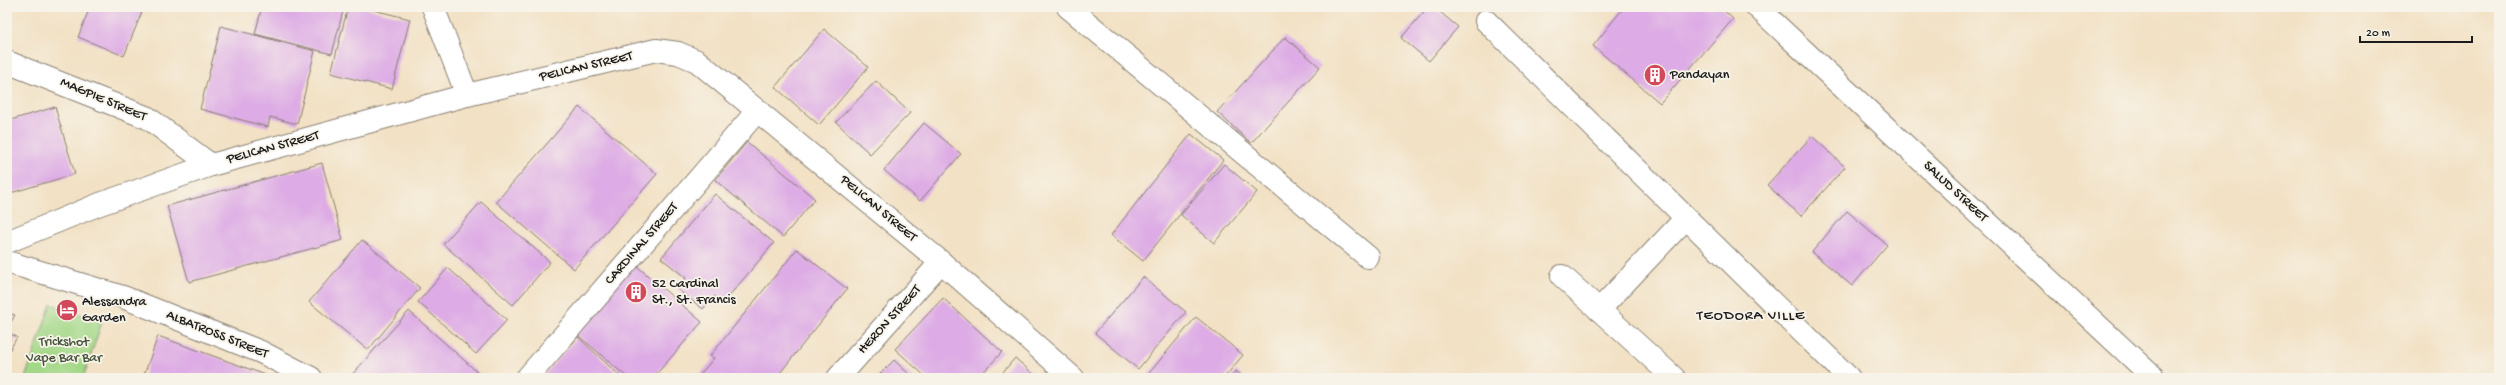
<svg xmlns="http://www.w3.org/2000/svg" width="2506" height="385" viewBox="0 0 2506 385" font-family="'Gochi Hand',sans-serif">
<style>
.green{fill:#a4d889;stroke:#607a52}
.building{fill:#ddabe5}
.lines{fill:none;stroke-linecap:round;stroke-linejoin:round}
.minor-casing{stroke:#877e70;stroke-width:24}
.minor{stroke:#fff;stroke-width:22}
.labels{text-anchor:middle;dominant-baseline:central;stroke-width:3.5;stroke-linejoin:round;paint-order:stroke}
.street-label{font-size:14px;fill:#1c1c1c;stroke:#f7f3e8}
.poi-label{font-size:14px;fill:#1c1c1c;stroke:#f7f3e8;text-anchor:start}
.park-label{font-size:14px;fill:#45543d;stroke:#f7f3e8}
.neighbourhood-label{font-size:15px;letter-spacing:1px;fill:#1c1c1c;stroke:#f7f3e8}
</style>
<rect width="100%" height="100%" fill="#f7f3e8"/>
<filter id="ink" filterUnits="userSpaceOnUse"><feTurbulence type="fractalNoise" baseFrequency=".025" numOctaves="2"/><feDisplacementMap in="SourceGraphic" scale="8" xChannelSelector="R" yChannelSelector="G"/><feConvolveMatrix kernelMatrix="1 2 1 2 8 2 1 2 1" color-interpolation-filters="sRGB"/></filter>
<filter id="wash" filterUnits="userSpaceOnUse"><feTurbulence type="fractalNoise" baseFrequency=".012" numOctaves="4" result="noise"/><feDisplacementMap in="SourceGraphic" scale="16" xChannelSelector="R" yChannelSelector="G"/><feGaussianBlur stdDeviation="0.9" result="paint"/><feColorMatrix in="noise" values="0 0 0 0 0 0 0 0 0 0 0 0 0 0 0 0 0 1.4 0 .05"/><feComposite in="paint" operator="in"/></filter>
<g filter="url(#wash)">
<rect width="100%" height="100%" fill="#f2e1c4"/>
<path class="green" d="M 51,304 L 102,322 L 83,378 L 25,378 Z"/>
<g id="blocks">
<g class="building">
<path d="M 90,7 L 144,7 L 124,56 L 78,37 Z"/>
<path d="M 262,7 L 344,7 L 332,54 L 255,34 Z"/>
<path d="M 348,7 L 361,7 L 410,19 L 392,89 L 331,73 Z"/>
<path d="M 1428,7 L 1434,7 L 1458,27 L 1429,61 L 1401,38 Z"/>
<path d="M 1624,7 L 1720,7 L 1733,19 L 1660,103 L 1593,46 Z"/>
<path d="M 221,26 L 315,51 L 297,124 L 270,117 L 268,127 L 200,109 Z"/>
<path d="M 824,29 L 868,67 L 819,125 L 775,87 Z"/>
<path d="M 1285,37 L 1320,67 L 1251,143 L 1217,112 Z"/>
<path d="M 876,81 L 910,113 L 870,154 L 836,122 Z"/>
<path d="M 55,107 L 75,174 L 7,194 L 7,121 Z"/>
<path d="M 579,107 L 657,174 L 574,269 L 496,202 Z"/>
<path d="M 924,123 L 961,154 L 920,201 L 884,170 Z"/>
<path d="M 1191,134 L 1223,160 L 1143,261 L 1111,235 Z"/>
<path d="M 1812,136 L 1845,167 L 1801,216 L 1767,185 Z"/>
<path d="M 747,142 L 815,199 L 783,237 L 715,180 Z"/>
<path d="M 322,163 L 343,240 L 189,282 L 167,206 Z"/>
<path d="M 1224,164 L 1257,192 L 1214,243 L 1181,215 Z"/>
<path d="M 715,194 L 774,243 L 723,303 L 714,296 L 703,309 L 677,289 L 686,278 L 661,258 Z"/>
<path d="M 481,202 L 550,262 L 513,305 L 443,244 Z"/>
<path d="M 1847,211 L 1887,245 L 1852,286 L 1812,252 Z"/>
<path d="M 362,240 L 420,288 L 368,350 L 309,302 Z"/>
<path d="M 797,249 L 847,289 L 776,378 L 697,378 L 714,358 L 710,356 Z"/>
<path d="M 632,262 L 702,322 L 653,378 L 628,378 L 573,331 Z"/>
<path d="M 448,268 L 507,320 L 476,354 L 418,302 Z"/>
<path d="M 1143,277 L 1186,312 L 1138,369 L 1095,333 Z"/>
<path d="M 943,298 L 1002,352 L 978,378 L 927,378 L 895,349 Z"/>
<path d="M 409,311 L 484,378 L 349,378 Z"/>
<path d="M 7,313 L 15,315 L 7,329 Z"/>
<path d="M 1196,317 L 1243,355 L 1224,378 L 1145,378 Z"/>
<path d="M 7,332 L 17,337 L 7,355 Z"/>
<path d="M 158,336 L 274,378 L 143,378 Z"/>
<path d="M 578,337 L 622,378 L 541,378 Z"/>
<path d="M 1015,358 L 1038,378 L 998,378 Z"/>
<path d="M 894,360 L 913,378 L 876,378 Z"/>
<path d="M 1236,371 L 1245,378 L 1230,378 Z"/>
</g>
</g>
</g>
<g filter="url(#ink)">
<use href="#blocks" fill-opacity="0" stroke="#877e70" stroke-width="1"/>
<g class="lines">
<g class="minor-casing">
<g id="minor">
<path d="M 433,7 L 467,95"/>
<path d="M 1068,7 L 1368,257"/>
<path d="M 1757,7 L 2154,378"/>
<path d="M 1486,21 L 1849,378"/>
<path d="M 7,62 L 148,118 L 211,165"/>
<path d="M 7,242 L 100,204 L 211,165 L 467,95 L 656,50 L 678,53 L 697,61 L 941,262 L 1073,378"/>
<path d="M 7,262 L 123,297 L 261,352 L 311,378"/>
<path d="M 1562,276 L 1674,378"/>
<path d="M 1599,310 L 1686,218"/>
<path d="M 527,378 L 758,110"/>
<path d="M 838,378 L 941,262"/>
</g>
</g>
<use href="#minor" class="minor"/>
</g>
</g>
<defs>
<g id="building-disc" transform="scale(1.15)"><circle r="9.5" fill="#d1495b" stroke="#f7f3e8"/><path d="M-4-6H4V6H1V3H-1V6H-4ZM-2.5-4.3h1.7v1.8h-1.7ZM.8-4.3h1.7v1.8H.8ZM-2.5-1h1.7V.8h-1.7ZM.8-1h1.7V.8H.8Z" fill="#fff"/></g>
<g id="hotel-disc" transform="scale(1.15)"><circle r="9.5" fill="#d1495b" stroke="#f7f3e8"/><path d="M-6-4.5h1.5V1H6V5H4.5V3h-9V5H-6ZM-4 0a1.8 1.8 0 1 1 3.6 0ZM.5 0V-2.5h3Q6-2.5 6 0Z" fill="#fff"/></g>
</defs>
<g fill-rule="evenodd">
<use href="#building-disc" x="1655" y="75"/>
<use href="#building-disc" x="636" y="292"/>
<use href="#hotel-disc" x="67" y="310"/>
</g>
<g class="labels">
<g class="street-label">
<text transform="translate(586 67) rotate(-13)">PELICAN STREET</text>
<text transform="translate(103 100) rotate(23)">MAGPIE STREET</text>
<text transform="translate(273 148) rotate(-15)">PELICAN STREET</text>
<text transform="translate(1955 192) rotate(43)">SALUD STREET</text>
<text transform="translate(878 209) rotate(40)">PELICAN STREET</text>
<text transform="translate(642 244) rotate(-49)">CARDINAL STREET</text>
<text transform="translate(890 320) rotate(-48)">HERON STREET</text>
<text transform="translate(217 335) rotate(22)">ALBATROSS STREET</text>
</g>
<g class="poi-label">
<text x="1670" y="75">Pandayan</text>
<text x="652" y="284">52 Cardinal<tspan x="652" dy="16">St., St. Francis</tspan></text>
<text x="82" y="302">Alessandra<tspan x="82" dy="16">Garden</tspan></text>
</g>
<g class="park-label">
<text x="64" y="342">Trickshot<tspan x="64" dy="16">Vape Bar Bar</tspan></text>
</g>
<g class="neighbourhood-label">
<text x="1751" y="316">TEODORA VILLE</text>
</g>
</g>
<rect width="2506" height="385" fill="none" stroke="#f7f3e8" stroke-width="24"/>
<path d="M2360 36v6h112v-6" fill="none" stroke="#1c1c1c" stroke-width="2"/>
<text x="2366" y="36" font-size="12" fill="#1c1c1c" stroke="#f7f3e8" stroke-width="3" paint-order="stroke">20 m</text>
</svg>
